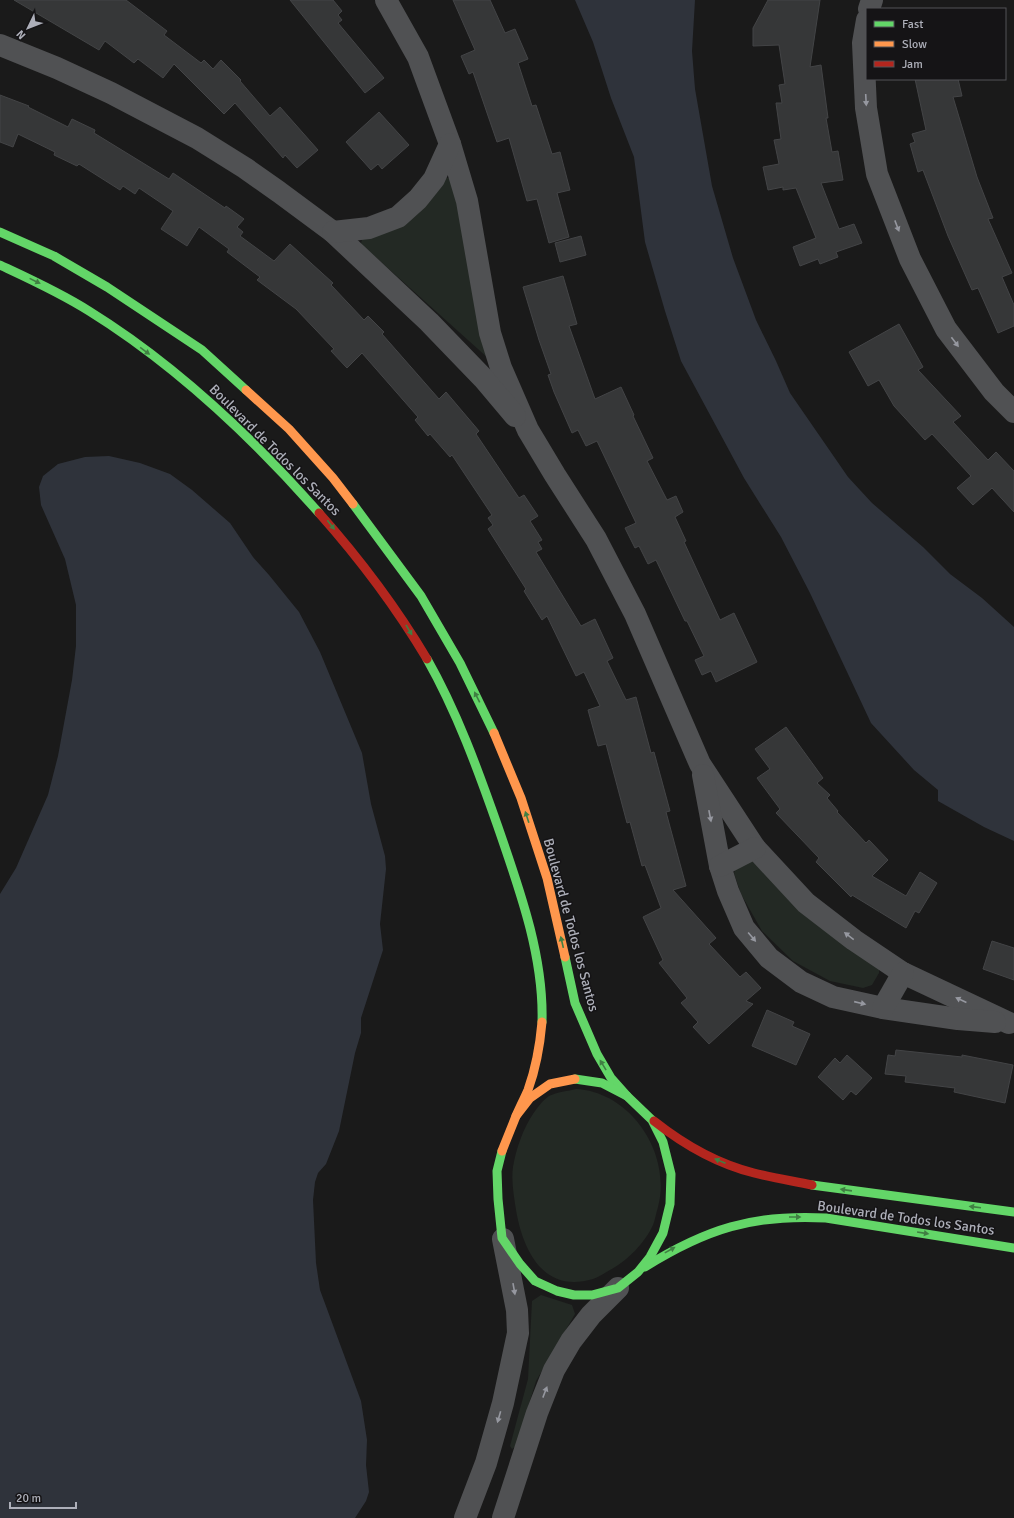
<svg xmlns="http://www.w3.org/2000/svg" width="1014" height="1518" viewBox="0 0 1014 1518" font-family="Signika,sans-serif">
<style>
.green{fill:#232924}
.water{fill:#2f333b}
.building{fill:#363738;stroke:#434446}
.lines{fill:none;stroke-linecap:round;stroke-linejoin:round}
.street{stroke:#505153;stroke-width:22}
.fast{stroke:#63d668;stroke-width:9}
.slow{stroke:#ff974d;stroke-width:9}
.jam{stroke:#b3261e;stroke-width:9}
.oneway{fill:#9698a0}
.oneway2{fill:#407f43}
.labels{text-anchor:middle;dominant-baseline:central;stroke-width:3;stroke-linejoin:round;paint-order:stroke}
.street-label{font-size:14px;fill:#adafb9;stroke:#151416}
</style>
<rect width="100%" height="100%" fill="#1a1a1a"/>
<g class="green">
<path d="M 444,177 L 456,180 L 488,358 L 361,244 L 363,234 Z"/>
<path d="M 747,857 L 879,965 L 879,973 L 872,985 L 863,988 L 830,981 L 793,961 L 762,931 L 741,894 L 734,873 L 737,863 Z"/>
<path d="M 576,1089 C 632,1092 672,1155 658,1207 C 656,1213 655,1220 653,1225 C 645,1243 627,1261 610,1270 C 604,1273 599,1277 593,1279 C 544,1294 523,1251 516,1210 C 514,1196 511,1181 513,1167 C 516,1149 523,1129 533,1114 C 537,1108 543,1100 549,1096 C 557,1092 568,1091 576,1089 Z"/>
<path d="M 541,1295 L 572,1305 L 575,1314 L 536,1381 L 516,1446 L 512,1449 L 510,1446 L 528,1379 L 532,1301 Z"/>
</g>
<g class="water">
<path d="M 575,0 L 695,0 L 692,51 L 695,89 L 712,186 L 733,258 L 756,320 L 776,361 L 790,393 L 848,477 L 872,503 L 923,547 L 950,574 L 982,598 L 1014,627 L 1014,841 L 984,827 L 938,801 L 938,790 L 914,770 L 871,723 L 810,593 L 781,537 L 744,478 L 681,361 L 665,311 L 645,242 L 634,157 L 611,98 L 593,42 Z"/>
<path d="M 109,456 L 140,463 L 170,474 L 192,490 L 230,523 L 253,557 L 269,575 L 299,612 L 320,652 L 362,753 L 371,804 L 385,856 L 386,869 L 380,924 L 383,950 L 361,1018 L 361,1033 L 355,1053 L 339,1131 L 326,1164 L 318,1173 L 315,1182 L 313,1200 L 316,1263 L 320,1290 L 361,1401 L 367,1440 L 366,1465 L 369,1492 L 366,1501 L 355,1518 L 0,1518 L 0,894 L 16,868 L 48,795 L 58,756 L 72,680 L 76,646 L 76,605 L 65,559 L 41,505 L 39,487 L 43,476 L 58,464 L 85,457 Z"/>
</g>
<g class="building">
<path d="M 14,0 L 126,0 L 167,31 L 164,35 L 201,63 L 204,60 L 213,69 L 221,60 L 241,80 L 240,81 L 270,116 L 280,107 L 318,150 L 297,168 L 285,155 L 283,158 L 235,103 L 224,114 L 174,64 L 163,78 L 138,59 L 134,63 L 105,41 L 99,50 Z"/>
<path d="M 290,0 L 333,0 L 342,11 L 338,15 L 342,20 L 338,23 L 384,78 L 365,93 Z"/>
<path d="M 453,0 L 490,0 L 505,33 L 515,29 L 528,59 L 518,63 L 532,106 L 536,105 L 552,154 L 560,152 L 570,190 L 557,193 L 569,237 L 549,243 L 537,199 L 527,201 L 509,138 L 497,142 L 473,72 L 469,74 L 461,56 L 475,50 Z"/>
<path d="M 768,0 L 820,0 L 810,67 L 821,65 L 828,118 L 826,118 L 832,152 L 838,151 L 843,180 L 821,183 L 839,229 L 854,224 L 862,243 L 836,252 L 838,257 L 820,264 L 818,259 L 800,266 L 793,247 L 816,238 L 796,188 L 783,190 L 783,187 L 768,190 L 763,167 L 779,164 L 774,140 L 781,139 L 776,103 L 782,103 L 779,85 L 785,84 L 779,45 L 753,46 L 753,28 Z"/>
<path d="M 915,79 L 958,79 L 962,96 L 953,97 L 977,177 L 993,218 L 988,219 L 1012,273 L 1002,277 L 1014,305 L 1014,326 L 998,333 L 978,288 L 972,290 L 948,236 L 923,170 L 918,172 L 910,144 L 915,142 L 912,134 L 926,130 Z"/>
<path d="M 0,95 L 29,106 L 28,107 L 68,127 L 72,119 L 95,130 L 94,133 L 169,179 L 173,173 L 225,208 L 226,206 L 244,219 L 237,227 L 243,232 L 240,236 L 274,261 L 290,244 L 333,283 L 331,285 L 364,320 L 368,316 L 384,332 L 382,334 L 439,399 L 446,392 L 479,431 L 476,434 L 519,498 L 524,495 L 538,516 L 530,521 L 542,540 L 538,542 L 542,549 L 536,552 L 581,626 L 595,619 L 613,658 L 607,661 L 626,700 L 636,697 L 651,753 L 654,752 L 670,811 L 666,812 L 686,886 L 673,890 L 716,938 L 709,944 L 740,977 L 746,972 L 761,988 L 746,1001 L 753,1004 L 709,1044 L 693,1027 L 698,1022 L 681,1003 L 687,998 L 659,963 L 663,960 L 643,917 L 661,908 L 645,865 L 642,866 L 630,822 L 627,823 L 606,744 L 598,746 L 588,710 L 600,706 L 584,672 L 576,676 L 547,616 L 542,620 L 524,591 L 526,589 L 488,529 L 493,525 L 488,518 L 492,515 L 452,455 L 450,457 L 430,434 L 428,436 L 415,420 L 418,417 L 362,353 L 347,368 L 331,351 L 334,349 L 296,309 L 257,280 L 260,277 L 227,252 L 229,249 L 199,227 L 187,246 L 161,229 L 173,211 L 139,188 L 135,194 L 123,186 L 120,190 L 79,164 L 77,166 L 54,155 L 55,152 L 18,134 L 13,147 L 0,142 Z"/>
<path d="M 379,112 L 409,145 L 382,169 L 378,164 L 371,170 L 346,142 Z"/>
<path d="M 581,236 L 586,255 L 560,262 L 555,243 Z"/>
<path d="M 563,276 L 577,324 L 569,326 L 595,399 L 621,387 L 634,415 L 633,416 L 653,458 L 647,461 L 667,500 L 676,496 L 683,512 L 675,517 L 686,541 L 684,542 L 720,620 L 734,613 L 757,662 L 716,682 L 711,671 L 702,675 L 695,660 L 704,656 L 687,621 L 685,621 L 656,560 L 648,564 L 639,546 L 635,548 L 625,528 L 636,523 L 597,441 L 586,446 L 578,430 L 572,433 L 554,392 L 548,375 L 551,374 L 539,340 L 523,287 Z"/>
<path d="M 899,324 L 923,367 L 918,370 L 961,416 L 953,422 L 988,460 L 996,452 L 1014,471 L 1014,512 L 992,488 L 973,505 L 957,488 L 971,476 L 932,434 L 925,440 L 894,406 L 879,380 L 868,386 L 849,352 Z"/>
<path d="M 786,727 L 823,778 L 817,783 L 830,795 L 827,798 L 838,811 L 837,812 L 866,843 L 869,840 L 888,860 L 872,876 L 906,896 L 920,872 L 937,883 L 919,913 L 915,911 L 906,928 L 852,895 L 851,897 L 816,862 L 819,858 L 776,813 L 780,809 L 757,778 L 770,769 L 755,749 Z"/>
<path d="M 992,941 L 1014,948 L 1014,980 L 983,969 Z"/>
<path d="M 767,1010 L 794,1022 L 792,1026 L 810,1034 L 796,1065 L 752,1046 Z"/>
<path d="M 896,1050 L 962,1057 L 962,1055 L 1013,1065 L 1005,1103 L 954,1092 L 955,1088 L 905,1082 L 906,1076 L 885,1074 L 888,1055 L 895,1056 Z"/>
<path d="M 847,1055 L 872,1078 L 856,1095 L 851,1091 L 843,1100 L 818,1077 L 835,1058 L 840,1063 Z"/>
</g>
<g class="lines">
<g class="street">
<path d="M 386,0 L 418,57 L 450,144 L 467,201 L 490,333 L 501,368 L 528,430 L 555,475 L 596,539 L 635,614 L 700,764 L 755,848 L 806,903 L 854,940 L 903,973 L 1009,1023"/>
<path d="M 869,9 L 872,0"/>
<path d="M 867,20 L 863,43 L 866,108 L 877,174 L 910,259 L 946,329 L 994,392 L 1014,412"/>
<path d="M 0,45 L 57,68 L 111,93 L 197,138 L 245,168 L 279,192 L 333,232 L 429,322 L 483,378 L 515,416"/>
<path d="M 333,232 L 369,228 L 398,217 L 418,199 L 434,179 L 450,144"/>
<path d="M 703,775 L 720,866 L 728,891 L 744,928 L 769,958 L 801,982 L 833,997 L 883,1008 L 958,1019 L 995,1022"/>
<path d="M 720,866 L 755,848"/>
<path d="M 883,1008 L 903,973"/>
<path d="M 465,1518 L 486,1463 L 503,1403 L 518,1333 L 517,1310 L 503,1239"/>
<path d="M 503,1518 L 537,1413 L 554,1370 L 571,1341 L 591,1315 L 618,1288"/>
</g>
<g class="fast">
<path d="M 0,232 L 54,256 L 107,287 L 202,350 L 246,390"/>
<path d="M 0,265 C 30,279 61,293 89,311 C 176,365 252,437 319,513"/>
<path d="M 353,504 L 421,596 L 460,663 L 494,733"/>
<path d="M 427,659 C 457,712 478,770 498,827 C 519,888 544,956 542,1022"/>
<path d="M 565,957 L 575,1003 L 597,1054 L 611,1078 L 627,1096"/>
<path d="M 502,1151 L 497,1171 L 498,1199 L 502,1238 L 520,1264 L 535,1281 L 557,1291 L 574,1295 L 592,1295 L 618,1288 L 638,1272 L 650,1257 L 663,1233 L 670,1204 L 671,1174 L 663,1142 L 652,1120 L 627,1096 L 602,1083 L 575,1079"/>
<path d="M 812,1185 L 1014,1212"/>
<path d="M 645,1267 C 706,1229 753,1214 826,1218 L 1014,1248"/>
</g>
<g class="slow">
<path d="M 246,390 L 289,429 L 333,478 L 353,504"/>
<path d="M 494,733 L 521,798 L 547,878 L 565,957"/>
<path d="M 516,1116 C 520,1107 524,1099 528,1090 C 536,1068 540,1045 542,1022"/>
<path d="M 502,1151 L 516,1116 L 530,1098 L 550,1084 L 575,1079"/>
</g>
<g class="jam">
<path d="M 319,513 C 359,558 396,607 427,659"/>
<path d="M 654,1121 C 683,1144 718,1164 754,1173 C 773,1178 793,1181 812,1185"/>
</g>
</g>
<defs><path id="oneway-solid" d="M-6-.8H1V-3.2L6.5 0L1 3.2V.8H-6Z"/></defs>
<g class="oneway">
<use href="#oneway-solid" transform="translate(866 100) rotate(87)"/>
<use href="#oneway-solid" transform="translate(897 226) rotate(69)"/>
<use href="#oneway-solid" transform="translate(955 342) rotate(53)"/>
<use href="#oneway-solid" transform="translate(710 816) rotate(79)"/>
<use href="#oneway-solid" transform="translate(849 936) rotate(-142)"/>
<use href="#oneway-solid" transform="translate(752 937) rotate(50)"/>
<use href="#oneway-solid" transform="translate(961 1000) rotate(-155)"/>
<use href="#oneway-solid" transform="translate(860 1003) rotate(13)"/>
<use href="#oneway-solid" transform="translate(514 1289) rotate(80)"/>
<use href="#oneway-solid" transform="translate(545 1392) rotate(-69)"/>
<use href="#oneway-solid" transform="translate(499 1417) rotate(106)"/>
</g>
<g class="oneway2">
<use href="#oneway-solid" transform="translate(35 281) rotate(26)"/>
<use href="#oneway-solid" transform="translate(145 351) rotate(36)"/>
<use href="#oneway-solid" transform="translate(331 525) rotate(52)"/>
<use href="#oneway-solid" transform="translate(409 630) rotate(59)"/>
<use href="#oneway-solid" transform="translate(477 697) rotate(-117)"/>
<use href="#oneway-solid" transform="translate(527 817) rotate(-108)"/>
<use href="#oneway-solid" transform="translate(562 942) rotate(-103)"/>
<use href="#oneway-solid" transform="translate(603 1065) rotate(-121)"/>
<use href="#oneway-solid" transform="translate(720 1161) rotate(-158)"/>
<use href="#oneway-solid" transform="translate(846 1190) rotate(-172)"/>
<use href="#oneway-solid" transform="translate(975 1207) rotate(-173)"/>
<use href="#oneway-solid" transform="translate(795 1217)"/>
<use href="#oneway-solid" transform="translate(923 1233) rotate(9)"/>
<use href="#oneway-solid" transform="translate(670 1250) rotate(-29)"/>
</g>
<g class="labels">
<g class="street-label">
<text transform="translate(275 450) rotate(45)">Boulevard de Todos los Santos</text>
<text transform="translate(571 925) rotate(75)">Boulevard de Todos los Santos</text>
<text transform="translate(906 1218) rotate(8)">Boulevard de Todos los Santos</text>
</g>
</g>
<rect x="866" y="8" width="140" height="72" fill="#151416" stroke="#525257"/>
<rect x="874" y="21" width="20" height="6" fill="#63d668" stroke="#525257"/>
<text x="902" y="28" font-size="12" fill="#adafb9">Fast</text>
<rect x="874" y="41" width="20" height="6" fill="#ff974d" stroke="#525257"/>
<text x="902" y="48" font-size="12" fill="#adafb9">Slow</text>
<rect x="874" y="61" width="20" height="6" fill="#b3261e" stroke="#525257"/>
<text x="902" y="68" font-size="12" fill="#adafb9">Jam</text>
<g transform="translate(28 28) rotate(227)" stroke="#151416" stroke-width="3" paint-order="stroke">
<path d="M0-3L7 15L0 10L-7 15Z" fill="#adafb9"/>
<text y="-6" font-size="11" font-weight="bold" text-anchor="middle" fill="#adafb9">N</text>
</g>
<path d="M10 1502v6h66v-6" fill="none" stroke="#adafb9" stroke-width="2"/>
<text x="16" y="1502" font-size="12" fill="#adafb9" stroke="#151416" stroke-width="3" paint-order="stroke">20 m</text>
</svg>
